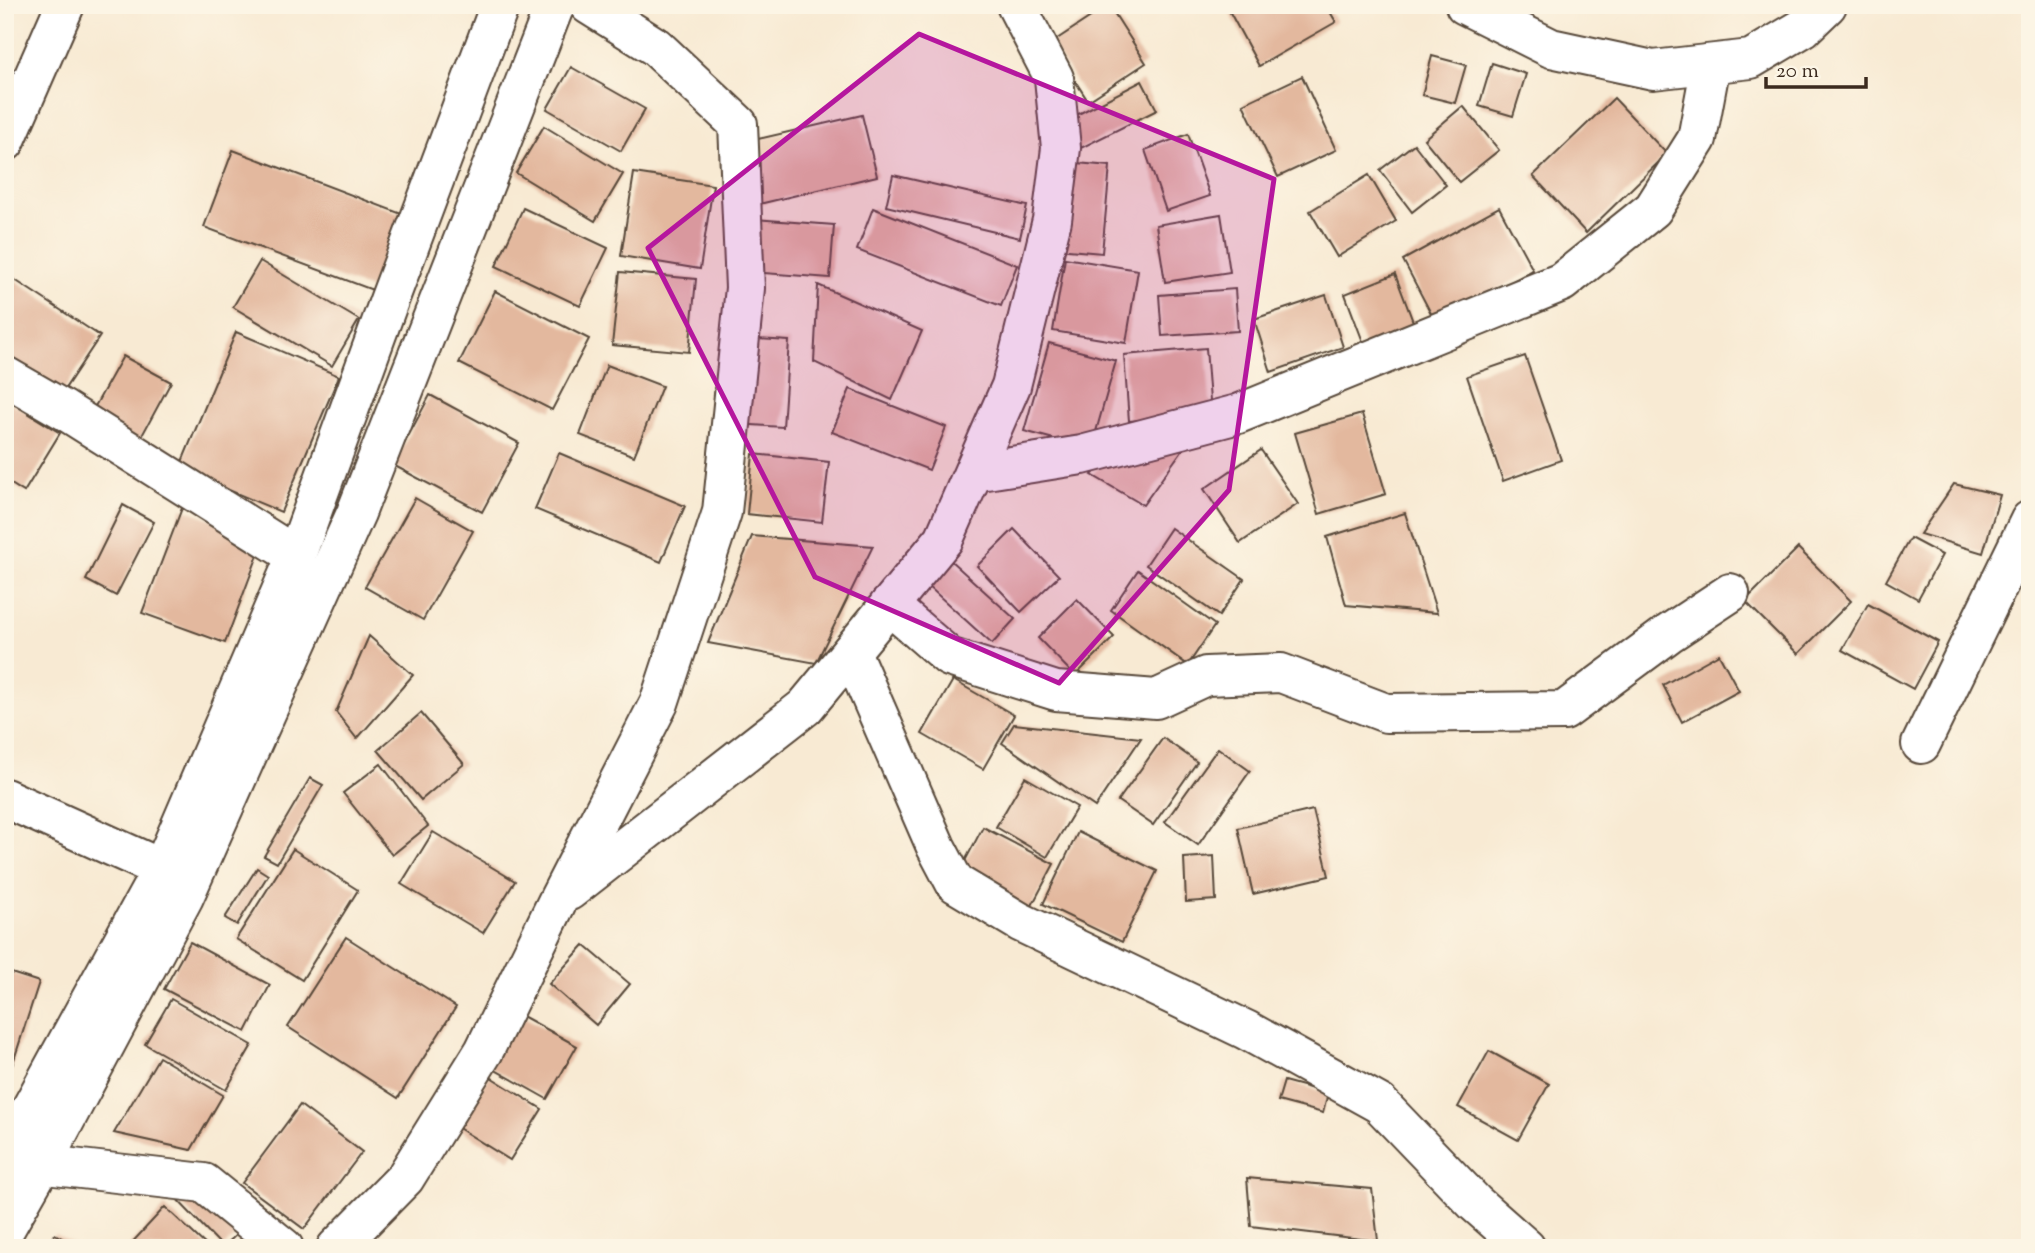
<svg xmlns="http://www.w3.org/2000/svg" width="2035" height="1253" viewBox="0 0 2035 1253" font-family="'Sorts Mill Goudy',serif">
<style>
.building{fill:#e3b89e}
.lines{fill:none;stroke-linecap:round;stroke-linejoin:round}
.minor-casing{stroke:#574739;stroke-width:42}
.tertiary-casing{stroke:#574739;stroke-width:42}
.minor{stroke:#fff;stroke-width:38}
.tertiary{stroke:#fff;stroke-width:38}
.marked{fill:#b5179e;fill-opacity:0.2;stroke:#b5179e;stroke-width:5;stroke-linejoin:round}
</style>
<rect width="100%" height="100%" fill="#fcf5e5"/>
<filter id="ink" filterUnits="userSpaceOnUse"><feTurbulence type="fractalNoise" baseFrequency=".0143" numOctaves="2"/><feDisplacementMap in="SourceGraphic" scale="14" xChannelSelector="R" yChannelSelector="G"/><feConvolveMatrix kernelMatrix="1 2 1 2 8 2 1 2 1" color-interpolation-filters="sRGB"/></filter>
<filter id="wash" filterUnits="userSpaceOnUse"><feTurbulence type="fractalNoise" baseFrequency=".00686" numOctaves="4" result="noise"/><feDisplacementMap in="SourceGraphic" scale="28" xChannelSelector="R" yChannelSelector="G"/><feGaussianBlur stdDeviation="1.57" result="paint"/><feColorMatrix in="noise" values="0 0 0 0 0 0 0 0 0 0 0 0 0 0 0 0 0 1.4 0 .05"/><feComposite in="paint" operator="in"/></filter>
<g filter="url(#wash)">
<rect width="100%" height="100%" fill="#f8ead3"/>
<g id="blocks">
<g class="building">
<path d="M 1109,5 L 1146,63 L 1088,101 L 1051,43 Z"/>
<path d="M 1230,5 L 1326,5 L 1336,22 L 1259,66 L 1227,7 Z"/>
<path d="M 1432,56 L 1466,65 L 1455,103 L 1422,95 Z"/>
<path d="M 1492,63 L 1526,74 L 1513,116 L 1479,106 Z"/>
<path d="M 571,67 L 645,109 L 621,151 L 547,109 Z"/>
<path d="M 1302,76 L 1336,150 L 1278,177 L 1243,104 Z"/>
<path d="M 1142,81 L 1157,110 L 1077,150 L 1063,122 Z"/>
<path d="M 1614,98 L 1667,154 L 1586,233 L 1533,176 Z"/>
<path d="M 1463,106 L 1499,150 L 1459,182 L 1424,139 Z"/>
<path d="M 862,115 L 877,176 L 755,205 L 741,143 Z"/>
<path d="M 544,126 L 623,174 L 595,221 L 516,173 Z"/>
<path d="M 1188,134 L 1210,196 L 1166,211 L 1145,150 Z"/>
<path d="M 1414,144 L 1446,185 L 1412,212 L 1380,170 Z"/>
<path d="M 233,150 L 407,216 L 378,292 L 204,227 Z"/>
<path d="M 1065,162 L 1110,166 L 1102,253 L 1057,249 Z"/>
<path d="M 634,173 L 713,185 L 700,269 L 621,256 Z"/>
<path d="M 893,175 L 1027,206 L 1020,238 L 886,206 Z"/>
<path d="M 1369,175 L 1396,221 L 1337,257 L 1310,211 Z"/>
<path d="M 1499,207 L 1533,270 L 1436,323 L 1403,260 Z"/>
<path d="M 523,208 L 608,248 L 580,306 L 496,266 Z"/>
<path d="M 873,208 L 1017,265 L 1001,306 L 857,250 Z"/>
<path d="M 1221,214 L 1230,272 L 1165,282 L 1156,225 Z"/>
<path d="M 754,219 L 834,225 L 830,278 L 749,272 Z"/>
<path d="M 1065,258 L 1138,270 L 1126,343 L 1053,331 Z"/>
<path d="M 260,261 L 359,320 L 332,366 L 233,307 Z"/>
<path d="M 620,272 L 696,279 L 689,352 L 612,345 Z"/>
<path d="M 1395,274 L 1418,335 L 1368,355 L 1345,294 Z"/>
<path d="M 15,280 L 100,336 L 60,396 L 5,360 L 5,295 Z"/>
<path d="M 818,285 L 922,331 L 892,400 L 814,362 Z"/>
<path d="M 1235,289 L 1238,331 L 1162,336 L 1159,295 Z"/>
<path d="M 495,291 L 589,339 L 552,410 L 459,363 Z"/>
<path d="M 1326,295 L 1343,347 L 1271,372 L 1254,319 Z"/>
<path d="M 236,332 L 339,376 L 281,512 L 179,469 Z"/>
<path d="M 742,338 L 789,341 L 783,427 L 736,424 Z"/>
<path d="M 1049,343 L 1116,361 L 1091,449 L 1024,431 Z"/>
<path d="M 1206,348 L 1211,414 L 1129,421 L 1124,355 Z"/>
<path d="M 123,356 L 171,382 L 138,443 L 89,417 Z"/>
<path d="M 1525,356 L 1561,460 L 1503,481 L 1467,376 Z"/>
<path d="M 607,365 L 662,386 L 634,456 L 580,435 Z"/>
<path d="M 850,389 L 946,427 L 929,470 L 832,432 Z"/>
<path d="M 430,395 L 519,443 L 482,512 L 393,465 Z"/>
<path d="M 5,399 L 60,433 L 24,492 L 5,480 Z"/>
<path d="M 1362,414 L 1386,494 L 1319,514 L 1295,433 Z"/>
<path d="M 1188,442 L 1143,505 L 1092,475 L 1105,460 Z"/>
<path d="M 1261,450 L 1298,504 L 1240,543 L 1204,489 Z"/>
<path d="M 559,453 L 685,506 L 661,562 L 535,509 Z"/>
<path d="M 753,454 L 829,462 L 822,522 L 747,514 Z"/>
<path d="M 1954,484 L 2000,495 L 1983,553 L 1920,534 Z"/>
<path d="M 415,498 L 473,531 L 423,620 L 365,587 Z"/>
<path d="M 123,505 L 154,522 L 116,596 L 86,580 Z"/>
<path d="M 182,508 L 264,539 L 225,643 L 142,613 Z"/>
<path d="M 1405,513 L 1437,613 L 1346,605 L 1327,537 Z"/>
<path d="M 1171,528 L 1244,579 L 1219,616 L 1146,565 Z"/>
<path d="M 1014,529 L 1059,576 L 1021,612 L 977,566 Z"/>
<path d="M 752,536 L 873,546 L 816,663 L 708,643 Z"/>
<path d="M 1910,538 L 1942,555 L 1918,599 L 1886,581 Z"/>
<path d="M 1798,548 L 1851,601 L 1798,654 L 1745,601 Z"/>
<path d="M 950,560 L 1015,619 L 992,644 L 927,585 Z"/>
<path d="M 1138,570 L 1215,625 L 1188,665 L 1111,610 Z"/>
<path d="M 1077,599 L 1114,637 L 1075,676 L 1038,638 Z"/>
<path d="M 1868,604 L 1938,642 L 1913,689 L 1842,650 Z"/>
<path d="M 369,636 L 413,675 L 357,739 L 336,712 Z"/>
<path d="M 1719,654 L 1739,691 L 1682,722 L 1663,685 Z"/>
<path d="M 953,680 L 1014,715 L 983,769 L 922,734 Z"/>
<path d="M 421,713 L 464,764 L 421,800 L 378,750 Z"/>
<path d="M 1014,724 L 1141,738 L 1095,807 L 1002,743 Z"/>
<path d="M 1163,738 L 1197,762 L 1153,825 L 1118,801 Z"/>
<path d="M 1218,748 L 1250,771 L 1198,845 L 1165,822 Z"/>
<path d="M 381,764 L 428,826 L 392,855 L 343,793 Z"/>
<path d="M 1025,777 L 1077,807 L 1047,857 L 996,827 Z"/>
<path d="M 310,778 L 323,785 L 277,863 L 264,856 Z"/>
<path d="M 1313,810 L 1329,876 L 1253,894 L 1238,828 Z"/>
<path d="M 983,827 L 1054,864 L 1028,913 L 957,876 Z"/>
<path d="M 433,832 L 515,881 L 483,933 L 401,884 Z"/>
<path d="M 1078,832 L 1157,871 L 1122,942 L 1043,904 Z"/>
<path d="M 293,849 L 358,890 L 302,980 L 236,939 Z"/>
<path d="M 1214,856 L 1216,900 L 1186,902 L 1184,858 Z"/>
<path d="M 257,868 L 268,875 L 237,925 L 225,918 Z"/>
<path d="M 346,937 L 456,1007 L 398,1098 L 288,1027 Z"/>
<path d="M 190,942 L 270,985 L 246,1032 L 164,989 Z"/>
<path d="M 584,945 L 630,984 L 596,1025 L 549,984 Z"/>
<path d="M 5,971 L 39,982 L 10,1072 L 5,1071 Z"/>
<path d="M 171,999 L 252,1045 L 226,1090 L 145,1044 Z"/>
<path d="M 519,1014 L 577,1046 L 547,1099 L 490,1067 Z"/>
<path d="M 1489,1051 L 1549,1084 L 1518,1140 L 1458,1107 Z"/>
<path d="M 159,1057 L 223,1095 L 191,1150 L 114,1133 Z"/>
<path d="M 489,1076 L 542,1109 L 510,1160 L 457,1127 Z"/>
<path d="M 1284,1081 L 1328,1093 L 1323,1113 L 1278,1101 Z"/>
<path d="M 300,1105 L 362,1152 L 304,1229 L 242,1183 Z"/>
<path d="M 193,1167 L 248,1224 L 223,1247 L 168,1190 Z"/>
<path d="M 1247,1178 L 1372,1189 L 1378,1241 L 1251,1226 Z"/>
<path d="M 165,1207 L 209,1248 L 127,1248 Z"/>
<path d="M 55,1234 L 79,1248 L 46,1248 Z"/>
</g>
</g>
</g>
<g filter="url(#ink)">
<use href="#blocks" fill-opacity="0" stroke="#574739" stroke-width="2"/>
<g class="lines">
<g class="minor-casing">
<g id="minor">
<path d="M 1465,5 L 1551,48 L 1653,70 L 1751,59 L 1803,28 L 1827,5"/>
<path d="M 5,142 L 65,5"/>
<path d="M 5,376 L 64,410 L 296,556"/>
<path d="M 974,472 L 1082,455 L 1238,414 L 1562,282 L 1653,209 L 1697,139 L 1711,64"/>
<path d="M 889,605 L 949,657 L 1056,691 L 1156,699 L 1206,676 L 1281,673 L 1386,713 L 1564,711 L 1668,634 L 1730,593"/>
<path d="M 851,652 L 936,847 L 955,883 L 1020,922 L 1246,1030 L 1380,1104 L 1475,1203 L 1526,1248"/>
<path d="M 1921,744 L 2030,520"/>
<path d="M 5,798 L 162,869"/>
<path d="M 569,891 L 805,707 L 944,539 L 1011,386 L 1052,220 L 1061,148 L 1054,78 L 1016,5"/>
<path d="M 11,1161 L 204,1183 L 284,1248"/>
<path d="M 336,1248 L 405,1178 L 484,1051 L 559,898 L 659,703 L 722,512 L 745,288 L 738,124 L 656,47 L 589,5"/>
</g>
</g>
<g class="tertiary-casing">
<g id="tertiary">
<path d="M 5,1156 L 162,869 L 296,556 L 390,298 L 500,5"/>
<path d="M 5,1229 L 42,1164 L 184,897 L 245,760 L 356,513 L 555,5"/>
</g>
</g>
<use href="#minor" class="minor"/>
<use href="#tertiary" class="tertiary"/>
</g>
</g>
<path class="marked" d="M 919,34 L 1274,179 L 1229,490 L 1059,683 L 815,577 L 648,248 Z"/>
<rect width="2035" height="1253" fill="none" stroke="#fcf5e5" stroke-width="28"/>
<path d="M1766 77v10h100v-10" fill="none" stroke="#3b2a1e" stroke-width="3.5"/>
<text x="1776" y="77" font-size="21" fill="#3b2a1e" stroke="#fcf5e5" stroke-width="5" paint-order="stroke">20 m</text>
</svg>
